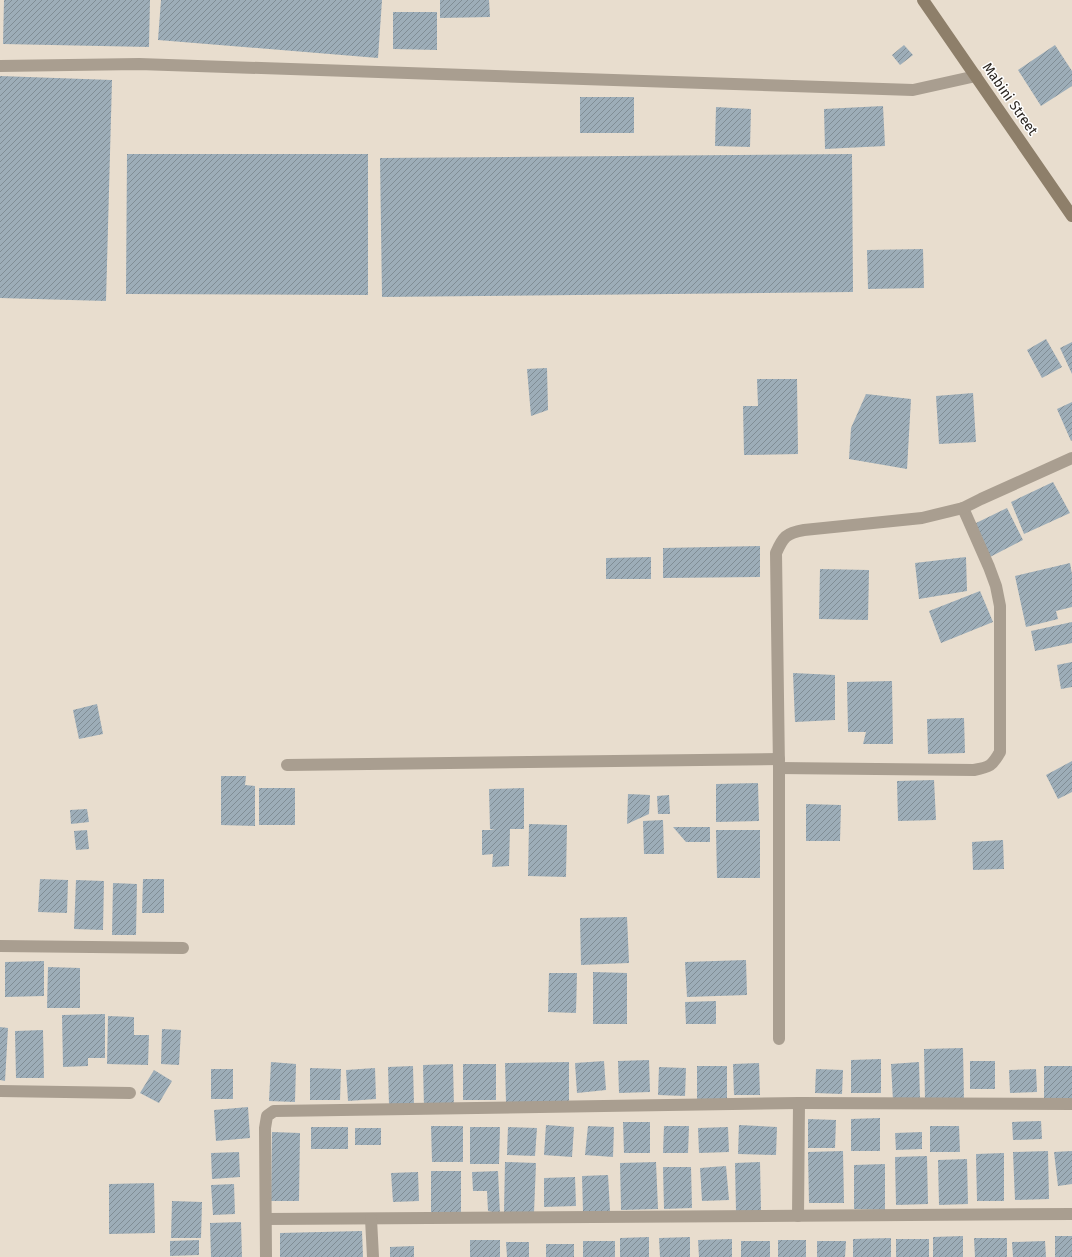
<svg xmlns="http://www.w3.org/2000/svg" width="1072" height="1257" viewBox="0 0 1072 1257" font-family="'Fira Sans',sans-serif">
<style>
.building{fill:url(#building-hatch)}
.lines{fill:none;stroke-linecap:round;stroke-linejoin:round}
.lane{stroke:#a99e90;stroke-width:12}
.street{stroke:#a99e90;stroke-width:12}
.secondary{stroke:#8e7f6a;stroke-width:12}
.labels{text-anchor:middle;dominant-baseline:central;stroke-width:3;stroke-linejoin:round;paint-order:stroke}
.street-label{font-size:14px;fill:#2b2621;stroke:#fff}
</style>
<defs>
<pattern id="building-hatch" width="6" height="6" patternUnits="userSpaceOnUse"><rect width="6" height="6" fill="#9dadb8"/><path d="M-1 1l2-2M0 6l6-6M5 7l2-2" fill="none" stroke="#808d95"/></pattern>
</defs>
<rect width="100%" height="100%" fill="#e8ddce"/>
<g class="building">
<path d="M 4,0 L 150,0 L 149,47 L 3,44 Z"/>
<path d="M 161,0 L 382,0 L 378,58 L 158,40 Z"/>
<path d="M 440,0 L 489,0 L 490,17 L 440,18 Z"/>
<path d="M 393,12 L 437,12 L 437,50 L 393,49 Z"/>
<path d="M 904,45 L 913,55 L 900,65 L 892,55 Z"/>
<path d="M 1055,45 L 1072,71 L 1072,86 L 1041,106 L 1018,70 Z"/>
<path d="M 0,76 L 112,80 L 106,301 L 0,298 Z"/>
<rect x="580" y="97" width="54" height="36"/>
<path d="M 883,106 L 885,146 L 825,149 L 824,109 Z"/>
<path d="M 716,107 L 751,109 L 750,147 L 715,146 Z"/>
<path d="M 127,154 L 368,154 L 368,295 L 126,294 Z"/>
<path d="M 852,154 L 853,292 L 382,297 L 380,158 Z"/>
<path d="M 923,249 L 924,288 L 868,289 L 867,250 Z"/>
<path d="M 1046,339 L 1062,367 L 1042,378 L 1027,350 Z"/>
<path d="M 1072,342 L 1072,374 L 1060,348 Z"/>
<path d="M 547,368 L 548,410 L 531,416 L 527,369 Z"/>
<path d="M 757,379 L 797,379 L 798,454 L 744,455 L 743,406 L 758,406 Z"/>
<path d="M 973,393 L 976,442 L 939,444 L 936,396 Z"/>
<path d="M 866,394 L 911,399 L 907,469 L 849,459 L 851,428 Z"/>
<path d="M 1072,402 L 1072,440 L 1071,441 L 1057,409 Z"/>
<path d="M 1053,482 L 1070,513 L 1024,534 L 1011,502 Z"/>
<path d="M 1007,508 L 1023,540 L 990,557 L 974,524 Z"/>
<path d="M 760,546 L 760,577 L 663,578 L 663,548 Z"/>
<path d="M 651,557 L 651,579 L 606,579 L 606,558 Z"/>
<path d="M 966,557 L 967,591 L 919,599 L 915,563 Z"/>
<path d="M 1070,563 L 1072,574 L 1072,607 L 1056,611 L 1058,619 L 1026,627 L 1015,576 Z"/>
<path d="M 820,569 L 869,570 L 868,620 L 819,619 Z"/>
<path d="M 980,591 L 993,622 L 941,643 L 929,611 Z"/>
<path d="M 1072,622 L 1072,643 L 1035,651 L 1031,631 Z"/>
<path d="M 1072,662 L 1072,687 L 1061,689 L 1057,665 Z"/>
<path d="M 793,673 L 835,675 L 835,720 L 795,722 Z"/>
<path d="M 892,681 L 893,744 L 863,744 L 866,732 L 848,732 L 847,682 Z"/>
<path d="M 97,704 L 103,734 L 79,739 L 73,710 Z"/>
<path d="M 964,718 L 965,753 L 928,754 L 927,719 Z"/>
<path d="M 1072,761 L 1072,792 L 1058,799 L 1046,775 Z"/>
<path d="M 221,776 L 246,776 L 245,785 L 255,786 L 255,826 L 221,825 Z"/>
<path d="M 934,780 L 936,820 L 898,821 L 897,781 Z"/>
<path d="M 758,783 L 759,821 L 716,822 L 716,784 Z"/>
<rect x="259" y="788" width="36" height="37"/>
<path d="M 524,788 L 524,829 L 510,829 L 509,866 L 492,867 L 493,854 L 482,855 L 482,830 L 495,830 L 490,829 L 489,789 Z"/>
<path d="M 628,794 L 650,795 L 649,814 L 627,824 Z"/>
<path d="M 669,795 L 670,814 L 658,814 L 657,796 Z"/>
<path d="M 806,804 L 841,805 L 840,841 L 806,841 Z"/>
<path d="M 87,809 L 89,822 L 71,824 L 70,810 Z"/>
<path d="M 663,820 L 664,854 L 644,854 L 643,821 Z"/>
<path d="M 529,824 L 567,825 L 566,877 L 528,876 Z"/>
<path d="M 673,827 L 710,827 L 710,842 L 686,842 Z"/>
<path d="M 87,830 L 89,849 L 76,850 L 74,831 Z"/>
<path d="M 716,830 L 760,830 L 760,878 L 717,878 Z"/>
<path d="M 1003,840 L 1004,869 L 973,870 L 972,842 Z"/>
<path d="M 40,879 L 68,880 L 67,913 L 38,912 Z"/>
<path d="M 143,879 L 164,879 L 164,913 L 142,913 Z"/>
<path d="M 76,880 L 104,881 L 103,930 L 74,929 Z"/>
<path d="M 113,883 L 137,884 L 136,935 L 112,935 Z"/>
<path d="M 627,917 L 629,963 L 581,965 L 580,918 Z"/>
<path d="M 746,960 L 747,995 L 687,997 L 685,962 Z"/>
<path d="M 44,961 L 44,996 L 5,997 L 5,962 Z"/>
<path d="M 48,967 L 80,968 L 80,1008 L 47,1008 Z"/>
<path d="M 593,972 L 627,973 L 627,1024 L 593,1024 Z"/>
<path d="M 549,973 L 577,973 L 576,1013 L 548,1012 Z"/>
<path d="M 716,1001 L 716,1024 L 686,1024 L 685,1002 Z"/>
<path d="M 105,1014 L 105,1058 L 88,1058 L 88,1066 L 63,1067 L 62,1015 Z"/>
<path d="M 108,1016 L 134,1017 L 134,1035 L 149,1035 L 148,1065 L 107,1064 Z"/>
<path d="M 0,1027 L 8,1028 L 5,1081 L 0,1080 Z"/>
<path d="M 162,1029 L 181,1030 L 179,1065 L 161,1064 Z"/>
<path d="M 43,1030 L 44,1078 L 16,1078 L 15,1031 Z"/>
<path d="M 963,1048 L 964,1101 L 925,1101 L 924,1049 Z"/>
<path d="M 881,1059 L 881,1093 L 851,1093 L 851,1060 Z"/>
<path d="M 649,1060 L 650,1092 L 619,1093 L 618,1061 Z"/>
<path d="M 604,1061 L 606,1090 L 577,1093 L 575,1063 Z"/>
<rect x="970" y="1061" width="25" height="28"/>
<path d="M 271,1062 L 296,1064 L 295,1102 L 269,1101 Z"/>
<path d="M 569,1062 L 569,1102 L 506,1103 L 505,1063 Z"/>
<path d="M 919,1062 L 920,1100 L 893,1101 L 891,1064 Z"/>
<path d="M 759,1063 L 760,1095 L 734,1095 L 733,1064 Z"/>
<path d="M 453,1064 L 454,1108 L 424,1108 L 423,1065 Z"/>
<rect x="463" y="1064" width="33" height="36"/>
<path d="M 413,1066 L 414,1105 L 389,1105 L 388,1067 Z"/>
<path d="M 697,1066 L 727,1066 L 727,1099 L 697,1100 Z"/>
<rect x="1044" y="1066" width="28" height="35"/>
<path d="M 659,1067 L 686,1068 L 685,1096 L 658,1095 Z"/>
<path d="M 310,1068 L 341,1069 L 340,1100 L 310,1100 Z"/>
<path d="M 375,1068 L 376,1099 L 348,1101 L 346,1070 Z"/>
<rect x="211" y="1069" width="22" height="30"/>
<path d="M 816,1069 L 843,1070 L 842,1094 L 815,1093 Z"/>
<path d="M 1036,1069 L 1037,1092 L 1010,1093 L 1009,1070 Z"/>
<path d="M 154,1070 L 172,1081 L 159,1103 L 140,1093 Z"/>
<path d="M 248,1107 L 250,1138 L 216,1141 L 214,1110 Z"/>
<path d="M 880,1118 L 880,1151 L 851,1151 L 851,1119 Z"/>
<path d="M 808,1119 L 836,1120 L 835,1148 L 808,1148 Z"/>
<path d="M 1041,1121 L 1042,1139 L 1013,1140 L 1012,1122 Z"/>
<path d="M 623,1122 L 650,1122 L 650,1153 L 624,1153 Z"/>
<path d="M 546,1125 L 574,1127 L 572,1157 L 544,1155 Z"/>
<path d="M 739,1125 L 777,1127 L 776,1155 L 738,1154 Z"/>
<path d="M 431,1126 L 463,1126 L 463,1162 L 432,1162 Z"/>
<path d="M 588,1126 L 614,1127 L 613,1157 L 585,1155 Z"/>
<path d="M 664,1126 L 689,1126 L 688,1153 L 663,1153 Z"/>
<path d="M 930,1126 L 959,1126 L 960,1152 L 930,1152 Z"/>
<rect x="311" y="1127" width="37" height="22"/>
<path d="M 470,1127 L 500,1127 L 499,1164 L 470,1164 Z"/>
<path d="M 508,1127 L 537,1128 L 535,1156 L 507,1155 Z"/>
<path d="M 728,1127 L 729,1152 L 699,1153 L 698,1128 Z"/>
<rect x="355" y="1128" width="26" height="17"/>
<path d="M 272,1132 L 300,1133 L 299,1201 L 271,1201 Z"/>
<path d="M 922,1132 L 922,1149 L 896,1150 L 895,1133 Z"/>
<path d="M 843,1151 L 844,1203 L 809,1203 L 808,1152 Z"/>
<path d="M 1048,1151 L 1049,1199 L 1015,1200 L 1013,1152 Z"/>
<path d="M 1072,1151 L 1072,1184 L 1058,1186 L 1054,1152 Z"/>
<path d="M 239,1152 L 240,1177 L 212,1179 L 211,1153 Z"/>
<path d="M 1004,1153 L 1004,1201 L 977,1201 L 976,1154 Z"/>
<path d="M 927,1156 L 928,1204 L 896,1205 L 895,1157 Z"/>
<path d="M 967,1159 L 968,1204 L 939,1205 L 938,1160 Z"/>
<path d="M 505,1162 L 536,1163 L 534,1213 L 504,1212 Z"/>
<path d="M 656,1162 L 658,1209 L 621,1210 L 620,1163 Z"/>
<path d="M 760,1162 L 761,1211 L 736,1212 L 735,1163 Z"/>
<path d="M 885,1164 L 885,1210 L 854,1209 L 854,1165 Z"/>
<path d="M 726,1166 L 729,1200 L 702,1201 L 700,1168 Z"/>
<path d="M 663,1167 L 691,1167 L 692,1208 L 664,1209 Z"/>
<rect x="431" y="1171" width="30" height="42"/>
<path d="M 498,1171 L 500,1214 L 488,1211 L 487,1191 L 473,1191 L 472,1172 Z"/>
<path d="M 418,1172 L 419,1201 L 393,1202 L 391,1173 Z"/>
<path d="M 608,1175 L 610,1211 L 583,1212 L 582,1176 Z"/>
<path d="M 575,1177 L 576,1206 L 544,1207 L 544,1178 Z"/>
<path d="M 154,1183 L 155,1233 L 109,1234 L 109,1184 Z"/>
<path d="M 234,1184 L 235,1214 L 213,1215 L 211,1185 Z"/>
<path d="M 172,1201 L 202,1202 L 201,1238 L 171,1238 Z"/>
<path d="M 241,1222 L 242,1257 L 211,1257 L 210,1223 Z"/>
<path d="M 362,1231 L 363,1257 L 280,1257 L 280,1233 Z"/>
<path d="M 963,1236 L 963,1257 L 933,1257 L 933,1237 Z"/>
<rect x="1055" y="1236" width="17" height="21"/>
<path d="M 649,1237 L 649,1257 L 620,1257 L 620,1238 Z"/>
<path d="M 690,1237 L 690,1257 L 660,1257 L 659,1238 Z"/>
<path d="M 891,1238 L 891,1257 L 853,1257 L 853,1239 Z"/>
<path d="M 974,1238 L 1007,1238 L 1007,1257 L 975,1257 Z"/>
<path d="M 732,1239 L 732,1257 L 699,1257 L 698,1240 Z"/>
<rect x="896" y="1239" width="33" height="18"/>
<path d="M 199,1240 L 199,1255 L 170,1256 L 170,1241 Z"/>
<rect x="470" y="1240" width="30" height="17"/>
<rect x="778" y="1240" width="28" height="17"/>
<rect x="583" y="1241" width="32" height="16"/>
<rect x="741" y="1241" width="29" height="16"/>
<path d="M 817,1241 L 846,1241 L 845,1257 L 817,1257 Z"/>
<path d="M 1045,1241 L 1046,1257 L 1013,1257 L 1012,1242 Z"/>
<path d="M 506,1242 L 529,1242 L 529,1257 L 507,1257 Z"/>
<rect x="546" y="1244" width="28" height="13"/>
<path d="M 414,1246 L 414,1257 L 390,1257 L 390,1247 Z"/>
</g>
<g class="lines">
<path class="lane" d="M 0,66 L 139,64 L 913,90 L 976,76"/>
<g class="street">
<path d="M 287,765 L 779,759"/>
<path d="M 779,768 L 974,770 C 990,767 992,766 1000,752 L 1000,606 L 996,586 L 989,567 L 963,508"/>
<path d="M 0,946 L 183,948"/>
<path d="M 779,1039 L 779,768 L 776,553 C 783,537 786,533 804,530 L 922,518 L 963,508 L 981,499 L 1072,458"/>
<path d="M 0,1091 L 130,1093"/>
<path d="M 798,1216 L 799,1103"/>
<path d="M 266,1219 L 1072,1214"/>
<path d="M 371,1219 L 373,1257"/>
<path d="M 266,1257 L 265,1128 L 267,1116 L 274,1111 L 799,1103 L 1072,1104"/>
</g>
<path class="secondary" d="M 923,0 L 1072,216"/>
</g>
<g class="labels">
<g class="street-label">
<text transform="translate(1010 99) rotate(55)">Mabini Street</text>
</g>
</g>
</svg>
